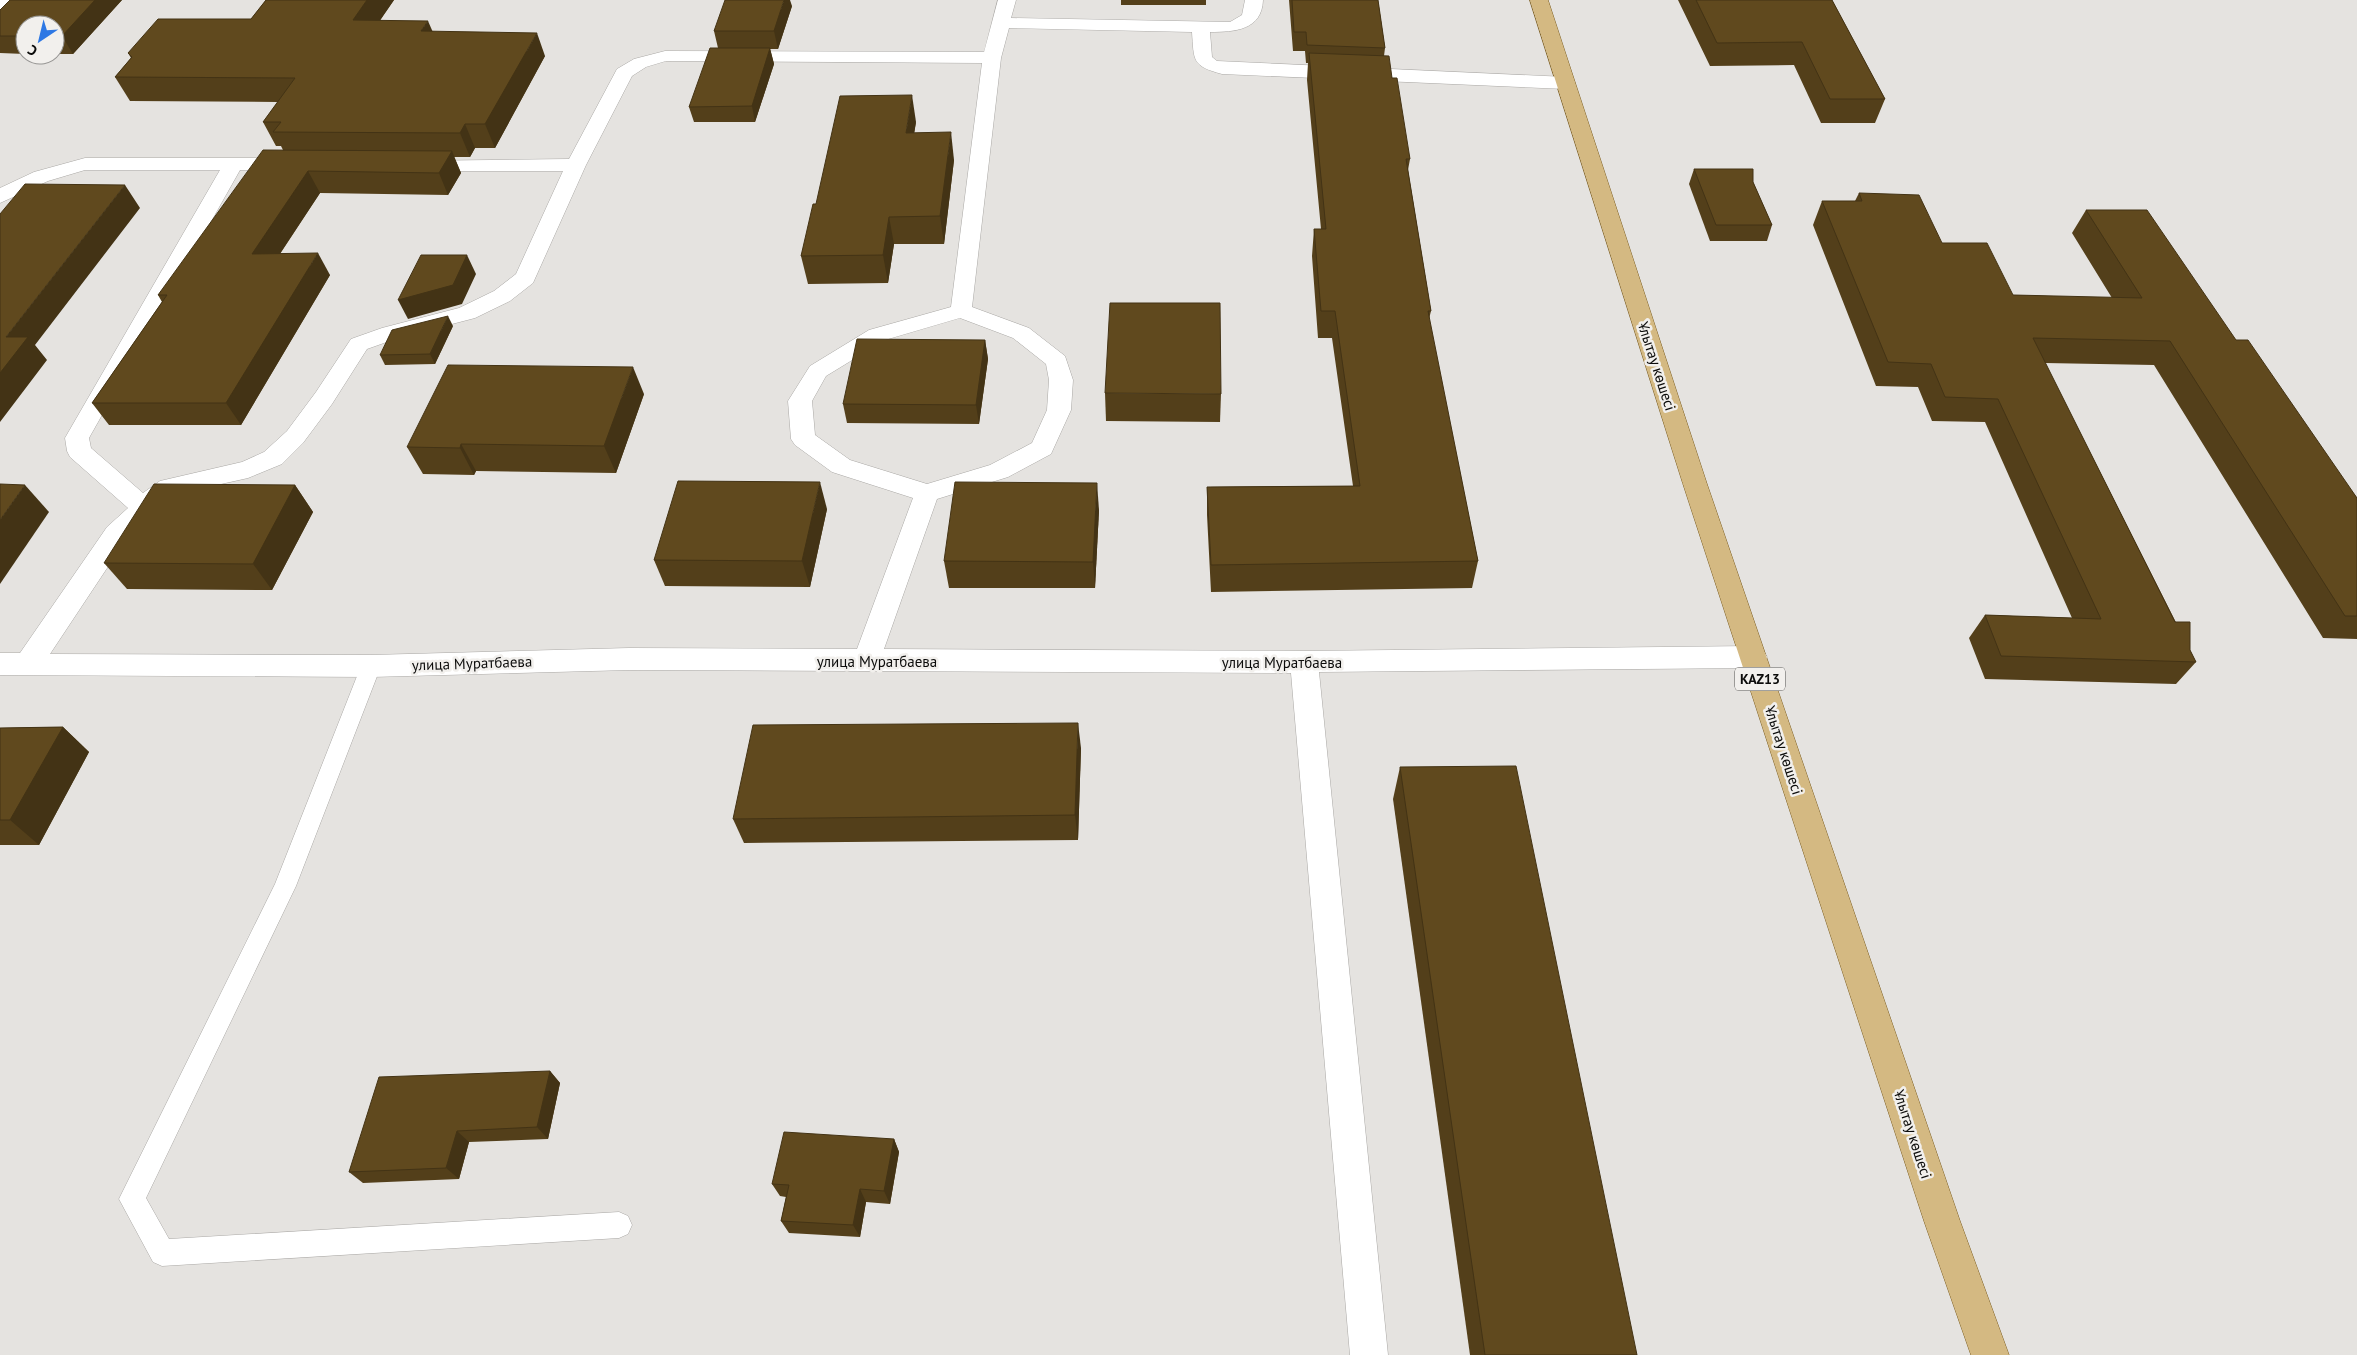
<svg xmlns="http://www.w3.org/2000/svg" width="2357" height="1355" viewBox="0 0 2357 1355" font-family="'PT Sans',sans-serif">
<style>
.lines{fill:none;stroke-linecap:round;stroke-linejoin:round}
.lane-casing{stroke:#aaa8a5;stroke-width:1}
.street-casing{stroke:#aaa8a5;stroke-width:1}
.primary-casing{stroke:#7c5e22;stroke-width:1}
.lane{fill:#fff;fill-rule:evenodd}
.street{fill:#fff;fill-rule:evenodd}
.primary{fill:#d4b982;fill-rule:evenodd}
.wall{fill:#533f1a}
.shaded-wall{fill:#433315}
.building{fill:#60491e;stroke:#433315}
.labels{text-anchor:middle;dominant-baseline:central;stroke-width:5;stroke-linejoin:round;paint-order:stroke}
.shield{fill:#f2f0ed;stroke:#51504f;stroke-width:1}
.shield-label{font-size:14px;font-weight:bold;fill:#0c0c0b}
.street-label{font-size:15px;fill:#0c0c0b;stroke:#f2f0ed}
</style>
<rect width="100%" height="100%" fill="#e5e3e0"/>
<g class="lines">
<g class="lane-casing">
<path id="lane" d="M 371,658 L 378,660 L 381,666 L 296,886 L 146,1198 L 169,1239 L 619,1212 L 628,1216 L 632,1225 L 628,1234 L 619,1238 L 162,1266 L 153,1262 L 119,1199 L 275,884 L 361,666 L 364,660 Z"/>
</g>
<g class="street-casing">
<g id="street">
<path d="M 0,0 L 15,0 L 6,10 L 0,11 Z"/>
<path d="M 998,0 L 1016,0 L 1011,18 L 1230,22 L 1242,15 L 1245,0 L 1263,0 C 1262,30 1235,32 1210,32 L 1212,57 L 1217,61 L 1566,77 L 1573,79 L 1575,83 L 1573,87 L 1566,89 L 1222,74 C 1192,66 1194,61 1192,32 L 1009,28 L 1001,58 L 972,307 L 1029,328 L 1065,356 L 1073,380 L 1071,410 L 1051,454 L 1008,477 L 937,499 L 884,649 L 1304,651 L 1753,646 L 1763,650 L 1767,657 L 1763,664 L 1753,668 L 1319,672 L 1388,1355 L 1350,1355 L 1291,673 L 629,670 L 371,677 L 0,675 L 0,653 L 20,653 L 107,527 L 128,508 L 70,457 L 67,451 L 65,438 L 220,170 L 85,170 L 48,181 L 0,203 L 0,188 L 34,172 L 85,158 L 289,158 L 296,160 L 299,164 L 296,168 L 289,170 L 240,170 L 89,438 L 91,448 L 143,493 L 160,481 L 242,462 L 264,452 L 287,431 L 316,392 L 351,339 L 382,328 L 459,308 L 494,291 L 516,274 L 563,171 L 420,171 L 413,169 L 410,165 L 413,161 L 569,159 L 617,69 L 634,59 L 665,51 L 984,52 ZM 666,61 L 982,63 L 951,307 L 869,330 L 810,366 L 788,401 L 791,439 L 795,445 L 832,472 L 913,498 L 857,649 L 629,648 L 371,655 L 50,654 L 125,541 L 164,502 L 176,494 L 248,478 L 282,464 L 303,443 L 332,404 L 367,349 L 398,338 L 475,318 L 510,301 L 533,283 L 586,165 L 632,76 L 646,67 ZM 960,318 L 1013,338 L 1046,364 L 1049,380 L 1047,410 L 1032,443 L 990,465 L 927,484 L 850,460 L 815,435 L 812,401 L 826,376 L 885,340 Z"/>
</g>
</g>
<g class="primary-casing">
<path id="primary" d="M 1530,0 L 1548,0 L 1707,484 L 1960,1221 L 2009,1355 L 1971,1355 L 1924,1221 L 1683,484 Z"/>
</g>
<use href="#lane" class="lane"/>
<use href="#street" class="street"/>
<use href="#primary" class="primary"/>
</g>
<g class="wall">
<path d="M 10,0 L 122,0 L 73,54 L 55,54 L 55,25 L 25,25 L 25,54 L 0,53 L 0,10 Z"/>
<path d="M 266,0 L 394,0 L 380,20 L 545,56 L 495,148 L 475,148 L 470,157 L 454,157 L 461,173 L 448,195 L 320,193 L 280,254 L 330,275 L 241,425 L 109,425 L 92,403 L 162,302 L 158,295 L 283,150 L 281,146 L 276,146 L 263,122 L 278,102 L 130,101 L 115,77 L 131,58 L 128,53 L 251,19 Z"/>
<rect x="1121" y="0" width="85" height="5"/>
<path d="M 1289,0 L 1378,0 L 1385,48 L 1384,56 L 1392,78 L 1410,159 L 1408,170 L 1431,311 L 1429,319 L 1478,561 L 1472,588 L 1211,592 L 1207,515 L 1207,487 L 1353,486 L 1332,338 L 1318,338 L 1312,256 L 1314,229 L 1321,229 L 1307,80 L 1308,63 L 1306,63 L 1305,51 L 1293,51 Z"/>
<path d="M 1678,0 L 1832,0 L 1885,99 L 1875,123 L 1821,123 L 1794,65 L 1710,66 Z"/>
<path d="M 792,6 L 778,49 L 770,49 L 774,64 L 755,122 L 694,122 L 689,107 L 718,48 L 714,31 Z"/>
<path d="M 916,122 L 914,133 L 954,160 L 944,244 L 894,244 L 888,283 L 808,284 L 801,256 L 816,204 Z"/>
<path d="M 1694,169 L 1753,182 L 1772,225 L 1767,241 L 1710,241 L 1689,184 Z"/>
<path d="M 1859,193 L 1942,243 L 2013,295 L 2112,298 L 2072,233 L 2086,210 L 2236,340 L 2357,498 L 2357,639 L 2323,638 L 2154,365 L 2045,363 L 2196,662 L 2176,684 L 1985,679 L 1969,638 L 1985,615 L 2072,618 L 1985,422 L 1932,421 L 1918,387 L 1876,386 L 1813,225 L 1822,201 L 1855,201 Z"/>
<path d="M 453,326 L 435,364 L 385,365 L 380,355 Z"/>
<path d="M 985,340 L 988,359 L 979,424 L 847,423 L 843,404 Z"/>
<path d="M 1105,393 L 1221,394 L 1220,422 L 1106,421 Z"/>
<path d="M 644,394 L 616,473 L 476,471 L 474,475 L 423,474 L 407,447 Z"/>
<path d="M 295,485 L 313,512 L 272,590 L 127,589 L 104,563 Z"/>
<path d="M 827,509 L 810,587 L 665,586 L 654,560 Z"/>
<path d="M 1099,510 L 1095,588 L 949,588 L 944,561 Z"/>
<path d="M 63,727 L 89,752 L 39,845 L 0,845 L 0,728 Z"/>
<path d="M 1081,748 L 1078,840 L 744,843 L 733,819 Z"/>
<path d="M 1400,767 L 1637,1355 L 1470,1355 L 1393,799 Z"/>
<path d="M 550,1071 L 560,1083 L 548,1139 L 469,1142 L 459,1179 L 363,1183 L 349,1172 Z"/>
<path d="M 894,1139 L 899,1152 L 890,1204 L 866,1202 L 860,1237 L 789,1233 L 781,1221 L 786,1197 L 780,1196 L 772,1184 Z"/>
</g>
<g class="shaded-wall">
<path d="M 95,0 L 122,0 L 73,54 L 62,36 Z"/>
<path d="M 367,0 L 394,0 L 364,44 L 353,20 Z"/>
<path d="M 784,0 L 790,0 L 792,6 L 778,49 L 774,31 Z"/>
<path d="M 428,21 L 438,44 L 421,31 Z"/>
<path d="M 537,33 L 545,56 L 495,148 L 485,124 Z"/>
<path d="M 770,48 L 774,64 L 755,122 L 752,106 Z"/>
<path d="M 912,95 L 916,122 L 910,160 L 906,133 Z"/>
<path d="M 465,124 L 475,148 L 470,157 L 460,133 Z"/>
<path d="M 951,132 L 954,160 L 944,244 L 940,216 Z"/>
<path d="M 452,151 L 461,173 L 448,195 L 439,173 Z"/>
<path d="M 308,171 L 320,193 L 265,276 L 252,254 Z"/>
<path d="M 125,185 L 140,208 L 35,345 L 47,360 L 0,422 L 0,373 L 6,337 Z"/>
<path d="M 889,217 L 894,244 L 888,283 L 883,255 Z"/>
<path d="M 318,253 L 330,275 L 241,425 L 226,403 Z"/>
<path d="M 467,255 L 476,274 L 462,304 L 408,319 L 398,300 Z"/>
<path d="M 448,316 L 453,326 L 435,364 L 430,354 Z"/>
<path d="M 985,340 L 988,359 L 979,424 L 976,405 Z"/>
<path d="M 633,367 L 644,394 L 616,473 L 604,446 Z"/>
<path d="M 461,444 L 476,471 L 474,475 L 460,448 Z"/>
<path d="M 820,482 L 827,509 L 810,587 L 802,561 Z"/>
<path d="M 1097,483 L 1099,510 L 1095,588 L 1093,562 Z"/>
<path d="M 25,485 L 49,512 L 0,584 L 0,520 Z"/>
<path d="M 295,485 L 313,512 L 272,590 L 253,564 Z"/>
<path d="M 1078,723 L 1081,748 L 1078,840 L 1075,815 Z"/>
<path d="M 63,727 L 89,752 L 39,845 L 10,820 Z"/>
<path d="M 550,1071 L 560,1083 L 548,1139 L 537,1127 Z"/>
<path d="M 457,1131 L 469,1142 L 459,1179 L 446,1168 Z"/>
<path d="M 894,1139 L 899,1152 L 890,1204 L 884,1191 Z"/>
<path d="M 860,1189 L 866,1202 L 860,1237 L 853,1225 Z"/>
</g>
<g class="building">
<path d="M 10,0 L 95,0 L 62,36 L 55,36 L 55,25 L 25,25 L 25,36 L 0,36 L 0,10 Z"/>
<path d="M 266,0 L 367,0 L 353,20 L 428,21 L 421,31 L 537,33 L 485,124 L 465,124 L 460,133 L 273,132 L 281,122 L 263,122 L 295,78 L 115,77 L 132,57 L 128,53 L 158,19 L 251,19 Z"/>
<path d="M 725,0 L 784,0 L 774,31 L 714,31 Z"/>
<path d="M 1292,0 L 1378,0 L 1385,48 L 1307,45 L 1306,32 L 1294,32 Z"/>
<path d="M 1696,0 L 1832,0 L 1885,99 L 1830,99 L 1802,42 L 1717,43 Z"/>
<path d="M 710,48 L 770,48 L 752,106 L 689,107 Z"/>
<path d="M 1309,53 L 1389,56 L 1392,78 L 1397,78 L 1410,159 L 1406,159 L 1431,311 L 1428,311 L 1478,561 L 1211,565 L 1207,487 L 1360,486 L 1335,311 L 1321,311 L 1314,229 L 1326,229 Z"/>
<path d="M 912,95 L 906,133 L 951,132 L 940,216 L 889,217 L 883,255 L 801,256 L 813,204 L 816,204 L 840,96 Z"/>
<path d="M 263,150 L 452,151 L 439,173 L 308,171 L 252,254 L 318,253 L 226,403 L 92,403 L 167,295 L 158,295 Z"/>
<path d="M 1694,169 L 1753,169 L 1753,182 L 1772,225 L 1716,225 Z"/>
<path d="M 25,184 L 125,185 L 6,337 L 28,337 L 0,373 L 0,214 Z"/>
<path d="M 1859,193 L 1919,195 L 1942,243 L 1987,243 L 2013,295 L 2142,298 L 2086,210 L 2147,210 L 2236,340 L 2248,340 L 2357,498 L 2357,616 L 2345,616 L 2170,341 L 2033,338 L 2175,622 L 2190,622 L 2190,650 L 2196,662 L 2001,656 L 1985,615 L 2101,619 L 1998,399 L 1945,397 L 1931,364 L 1888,362 L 1822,201 L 1862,201 Z"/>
<path d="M 421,255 L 467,255 L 453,285 L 398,300 Z"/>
<path d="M 1110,303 L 1220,303 L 1221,394 L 1105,393 Z"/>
<path d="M 448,316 L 430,354 L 380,355 L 392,330 Z"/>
<path d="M 857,339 L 985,340 L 976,405 L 843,404 Z"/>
<path d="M 448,365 L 633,367 L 604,446 L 461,444 L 460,448 L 407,447 Z"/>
<path d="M 678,481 L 820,482 L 802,561 L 654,560 Z"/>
<path d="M 955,482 L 1097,483 L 1093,562 L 944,561 Z"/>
<path d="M 0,484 L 25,485 L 0,520 Z"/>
<path d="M 154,484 L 295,485 L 253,564 L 104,563 Z"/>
<path d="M 1078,723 L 1075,815 L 733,819 L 753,725 Z"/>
<path d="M 63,727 L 10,820 L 0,820 L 0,728 Z"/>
<path d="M 1516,766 L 1637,1355 L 1485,1355 L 1400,767 Z"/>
<path d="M 550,1071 L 537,1127 L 457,1131 L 446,1168 L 349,1172 L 379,1077 Z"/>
<path d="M 784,1132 L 894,1139 L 884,1191 L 860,1189 L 853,1225 L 781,1221 L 789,1185 L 772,1184 Z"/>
</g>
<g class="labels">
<rect class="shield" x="1735" y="667.5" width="50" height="23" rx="4"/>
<g class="shield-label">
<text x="1760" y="679">KAZ13</text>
</g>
<g class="street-label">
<text transform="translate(1657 366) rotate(72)">Ұлытау көшесі</text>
<text x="877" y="661">улица Муратбаева</text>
<text x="1282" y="662">улица Муратбаева</text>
<text transform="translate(472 663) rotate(-2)">улица Муратбаева</text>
<text transform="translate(1784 750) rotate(72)">Ұлытау көшесі</text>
<text transform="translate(1913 1134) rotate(72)">Ұлытау көшесі</text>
</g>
</g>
<g transform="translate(40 40) rotate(215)"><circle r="24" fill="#f2f0ed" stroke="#969593"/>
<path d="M0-4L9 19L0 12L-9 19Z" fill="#2e78e4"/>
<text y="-8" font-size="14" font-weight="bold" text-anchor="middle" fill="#0c0c0b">С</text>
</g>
</svg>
